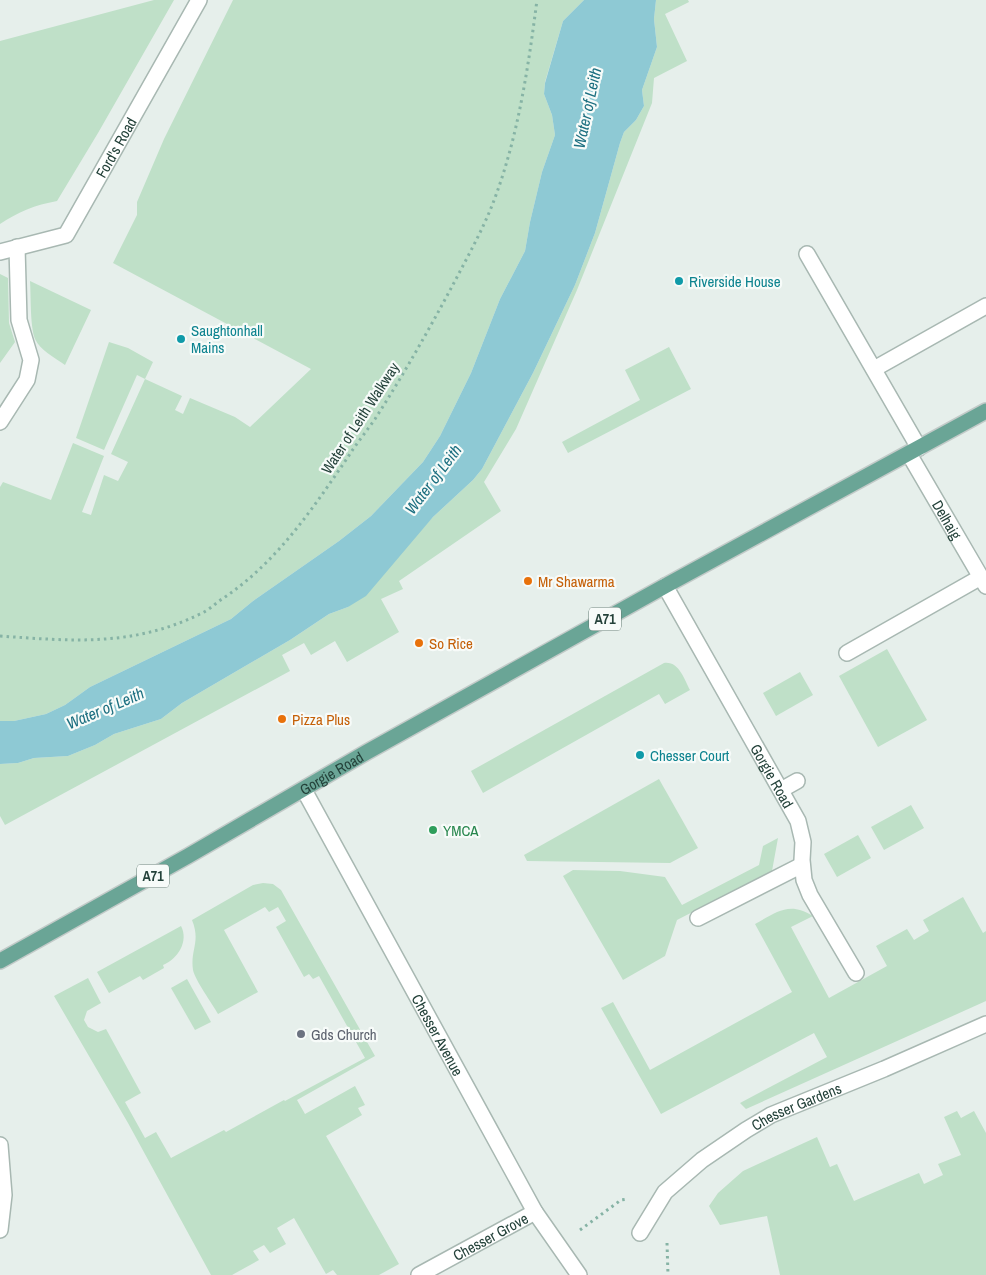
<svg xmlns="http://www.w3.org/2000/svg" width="986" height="1275" viewBox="0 0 986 1275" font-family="'Archivo Narrow',sans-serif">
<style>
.green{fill:#bfe0c8}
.water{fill:#8ec9d4}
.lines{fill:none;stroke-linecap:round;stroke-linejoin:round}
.service-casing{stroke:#a8b8b2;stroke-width:18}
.minor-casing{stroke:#a8b8b2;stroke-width:18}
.tertiary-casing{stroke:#a8b8b2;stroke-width:18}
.primary-casing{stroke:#c2cac8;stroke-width:18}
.path{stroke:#86b3a5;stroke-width:3;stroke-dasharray:2.5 4;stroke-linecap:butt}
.service{stroke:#fff;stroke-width:15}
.minor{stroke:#fff;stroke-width:15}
.tertiary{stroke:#fff;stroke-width:15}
.primary{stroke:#6aa596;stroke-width:15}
.culture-dot{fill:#0f9aa8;stroke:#f7fbf9;stroke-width:2}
.food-dot{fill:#e8710a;stroke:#f7fbf9;stroke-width:2}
.leisure-dot{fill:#2e9e5b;stroke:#f7fbf9;stroke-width:2}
.worship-dot{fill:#6b7280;stroke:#f7fbf9;stroke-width:2}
.labels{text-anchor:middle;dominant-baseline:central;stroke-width:4.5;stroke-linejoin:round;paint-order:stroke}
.shield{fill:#f7fbf9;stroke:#637a73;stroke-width:1}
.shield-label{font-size:14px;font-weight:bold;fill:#24423a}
.street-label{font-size:15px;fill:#24423a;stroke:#f7fbf9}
.culture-label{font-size:15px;fill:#0d838f;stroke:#f7fbf9;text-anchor:start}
.food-label{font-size:15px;fill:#c56008;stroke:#f7fbf9;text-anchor:start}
.leisure-label{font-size:15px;fill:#27864d;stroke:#f7fbf9;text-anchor:start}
.worship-label{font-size:15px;fill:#5b616d;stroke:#f7fbf9;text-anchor:start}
.water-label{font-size:16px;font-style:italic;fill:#1c6f80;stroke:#f7fbf9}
</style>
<rect width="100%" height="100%" fill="#e6efeb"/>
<g class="green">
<path d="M 154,0 L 174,0 L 98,133 L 57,201 C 35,205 18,212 0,224 L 0,41 Z"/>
<path d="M 233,0 L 584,0 L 563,21 L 545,82 L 544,94 L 552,115 L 555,135 L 542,172 L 530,222 L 525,251 L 500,299 L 471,373 L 440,436 L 423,462 L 371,516 L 339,541 L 253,601 L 231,619 L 90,687 L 65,705 L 46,714 L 14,721 L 0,721 L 0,487 L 3,482 L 51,500 L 73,443 L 104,456 L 82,512 L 91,515 L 104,475 L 118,481 L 128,462 L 111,454 L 145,379 L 137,375 L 104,450 L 76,438 L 109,342 L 128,348 L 153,362 L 145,379 L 182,396 L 175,410 L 183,414 L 190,398 L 235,417 L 250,427 L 311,369 L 113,263 L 137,215 L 137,202 L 164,139 Z"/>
<path d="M 656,0 L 688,0 L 689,2 L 665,14 L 687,61 L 654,78 L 652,103 L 577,290 L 516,429 L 484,482 L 501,511 L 399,581 L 403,589 L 381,599 L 399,632 L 347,662 L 335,641 L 311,655 L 304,643 L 282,655 L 290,671 L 5,825 L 0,816 L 0,764 L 18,763 L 34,758 L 68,756 L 95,745 L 114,734 L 161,719 L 182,703 L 290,640 L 329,614 L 348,607 L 433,517 L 473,480 L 482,469 L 533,373 L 575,285 L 595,233 L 620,143 L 624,132 L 636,120 L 644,106 L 642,90 L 657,47 L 654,19 Z"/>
<path d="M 0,274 L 8,278 L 9,323 L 15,342 L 0,363 Z"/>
<path d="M 30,281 L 91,310 L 65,365 C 55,358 40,350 35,339 C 30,326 31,296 30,281 Z"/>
<path d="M 669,347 L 691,389 L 568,453 L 562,442 L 640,400 L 625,370 Z"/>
<path d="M 887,649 L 927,720 L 878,747 L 839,676 Z"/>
<path d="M 664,663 C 679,661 684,679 690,690 L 665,704 L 659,694 L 483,793 L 471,771 Z"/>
<path d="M 800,672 L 813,695 L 776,716 L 763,693 Z"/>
<path d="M 659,779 L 698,848 L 670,863 L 527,861 L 524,855 Z"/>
<path d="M 911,805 L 924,828 L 884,850 L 871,827 Z"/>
<path d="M 858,835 L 871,858 L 837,877 L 824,854 Z"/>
<path d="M 778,838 L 772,871 L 677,920 L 665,956 L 623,980 L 563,876 L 573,870 L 620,871 L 665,877 L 682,905 L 759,865 L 763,846 Z"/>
<path d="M 263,883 L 273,884 L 281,890 L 375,1056 L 297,1100 L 305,1114 L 355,1086 L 365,1105 L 358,1108 L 362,1115 L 326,1136 L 399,1264 L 379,1275 L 337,1275 L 333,1270 L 326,1274 L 294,1218 L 277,1228 L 286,1244 L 270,1253 L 264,1245 L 253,1251 L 259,1260 L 232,1275 L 211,1275 L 128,1123 L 54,996 L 88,978 L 101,1003 L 87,1011 L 84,1020 L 88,1027 L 98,1032 L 106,1029 L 141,1093 L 125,1102 L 145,1138 L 156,1132 L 171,1158 L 224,1130 L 226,1132 L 284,1100 L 285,1101 L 365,1058 L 319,976 L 313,979 L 309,974 L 304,977 L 276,927 L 286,921 L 278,907 L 269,912 L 265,907 L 224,930 L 258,992 L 218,1014 C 212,1003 195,980 193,970 C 190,950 201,942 192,920 L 253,885 Z"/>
<path d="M 963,897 L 983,933 L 986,931 L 986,1001 L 746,1109 L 740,1103 L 827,1057 L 814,1033 L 661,1114 L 601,1008 L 613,1002 L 650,1070 L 792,992 L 755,924 C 777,912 789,901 813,916 L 791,927 L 829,998 L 887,966 L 876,946 L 907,929 L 914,940 L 929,931 L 923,920 Z"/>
<path d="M 181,926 C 189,941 178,959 163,965 L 164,968 L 143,980 L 140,976 L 109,993 L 97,972 Z"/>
<path d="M 187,979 L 211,1022 L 195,1030 L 171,988 Z"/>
<path d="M 957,1111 L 961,1118 L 974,1111 L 986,1133 L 986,1275 L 780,1275 L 767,1216 L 720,1225 L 709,1206 L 718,1193 L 743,1171 L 817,1137 L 830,1167 L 837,1164 L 854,1201 L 919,1173 L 924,1184 L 943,1175 L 938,1164 L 961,1155 L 944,1117 Z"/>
</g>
<path class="water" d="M 584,0 L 656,0 L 654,19 L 657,47 L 642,90 L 644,106 L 636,120 L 624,132 L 620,143 L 595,233 L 575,285 L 533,373 L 482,469 L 473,480 L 433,517 L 366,596 L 348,607 L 329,614 L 290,640 L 182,703 L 161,719 L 114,734 L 95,745 L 68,756 L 34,758 L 18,763 L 0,764 L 0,721 L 14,721 L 46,714 L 65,705 L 90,687 L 231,619 L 253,601 L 339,541 L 371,516 L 423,462 L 440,436 L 471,373 L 500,299 L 525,251 L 530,222 L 542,172 L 555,135 L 552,115 L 544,94 L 545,83 L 563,21 Z"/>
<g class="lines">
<g class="service-casing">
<g id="service">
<path d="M 807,254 L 919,448"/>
<path d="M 874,369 L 986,306"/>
<path d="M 0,422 L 27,380 L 31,360 L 19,320 L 17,247"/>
<path d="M 847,653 L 981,577"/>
<path d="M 781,790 L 797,781"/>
<path d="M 0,1145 L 4,1195 L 0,1230"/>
</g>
</g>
<g class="minor-casing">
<g id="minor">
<path id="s1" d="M 0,252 L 66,235 L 199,0"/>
<path id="s2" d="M 909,454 L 986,586"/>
<path id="s3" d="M 665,586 L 798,821 L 803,842 L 802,860 L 804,880 L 810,895 L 856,973"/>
<path d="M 698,918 L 802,865"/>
<path id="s4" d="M 640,1233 L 665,1192 L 702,1160 L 746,1130 L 771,1115 L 884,1069 L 986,1024"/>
<path id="s5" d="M 419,1275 L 535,1212"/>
</g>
</g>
<g class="tertiary-casing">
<g id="tertiary">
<path id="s6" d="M 304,790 L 535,1212 L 579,1275"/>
</g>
</g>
<g class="primary-casing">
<g id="primary">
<path id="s7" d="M 0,961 L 188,856 L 367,752 L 665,586 L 986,411"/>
</g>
</g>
<g class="path">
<path d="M 0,636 C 72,641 132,647 200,614 C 207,611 213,606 219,601 C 275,565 311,511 348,457 C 356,444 366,432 375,419 C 404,374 431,326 456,279 C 469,254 483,229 493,203 C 518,138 528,69 537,0"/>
<path d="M 580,1230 L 621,1200 L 628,1199"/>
<path d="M 667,1243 L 668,1275"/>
</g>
<use href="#service" class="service"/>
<use href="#minor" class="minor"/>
<use href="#tertiary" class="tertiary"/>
<use href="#primary" class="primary"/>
</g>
<g class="culture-dot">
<circle cx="679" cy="281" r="5"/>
<circle cx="181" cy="339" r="5"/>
<circle cx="640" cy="755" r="5"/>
</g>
<g class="food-dot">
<circle cx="528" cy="581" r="5"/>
<circle cx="419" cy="643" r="5"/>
<circle cx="282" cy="719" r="5"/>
</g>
<circle class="leisure-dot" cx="433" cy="830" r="5"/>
<circle class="worship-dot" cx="301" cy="1034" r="5"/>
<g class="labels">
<g class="shield">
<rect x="589" y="607.5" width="32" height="23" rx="4"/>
<rect x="137" y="864.5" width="32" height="23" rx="4"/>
</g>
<g class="shield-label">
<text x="605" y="619">A71</text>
<text x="153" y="876">A71</text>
</g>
<g class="street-label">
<text stroke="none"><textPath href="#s1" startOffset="169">Ford's Road</textPath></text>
<text transform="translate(360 418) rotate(-57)">Water of Leith Walkway</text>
<text stroke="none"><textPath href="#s2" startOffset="76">Delhaig</textPath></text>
<text stroke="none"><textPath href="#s7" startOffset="381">Gorgie Road</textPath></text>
<text stroke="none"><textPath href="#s3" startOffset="218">Gorgie Road</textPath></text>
<text stroke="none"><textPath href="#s6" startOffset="279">Chesser Avenue</textPath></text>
<text stroke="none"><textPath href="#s4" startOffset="206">Chesser Gardens</textPath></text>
<text stroke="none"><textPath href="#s5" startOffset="81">Chesser Grove</textPath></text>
</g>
<g class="culture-label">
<text x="689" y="281">Riverside House</text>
<text x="191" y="330">Saughtonhall<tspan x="191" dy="17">Mains</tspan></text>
<text x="650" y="755">Chesser Court</text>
</g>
<g class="food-label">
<text x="538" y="581">Mr Shawarma</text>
<text x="429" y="643">So Rice</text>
<text x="292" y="719">Pizza Plus</text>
</g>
<g class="leisure-label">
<text x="443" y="830">YMCA</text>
</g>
<g class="worship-label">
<text x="311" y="1034">Gds Church</text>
</g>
<g class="water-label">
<text transform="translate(587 108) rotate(-78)">Water of Leith</text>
<text transform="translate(433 479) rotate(-53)">Water of Leith</text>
<text transform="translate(105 708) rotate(-23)">Water of Leith</text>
</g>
</g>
</svg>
